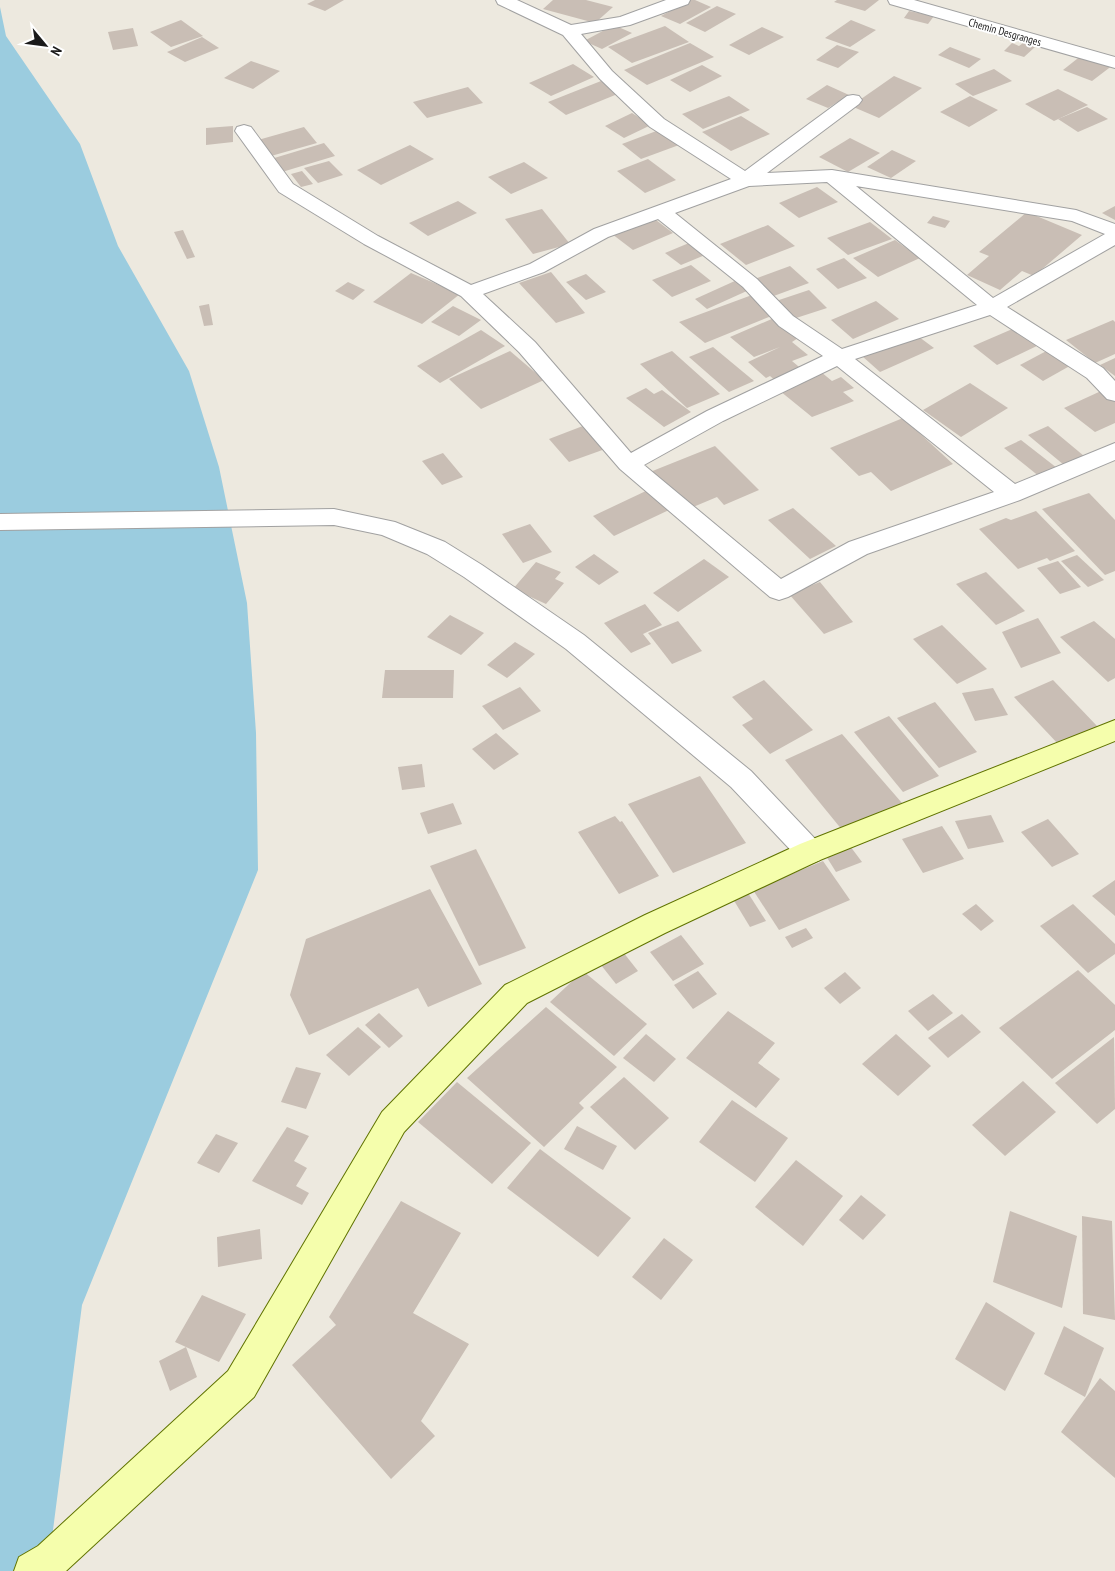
<svg xmlns="http://www.w3.org/2000/svg" width="1115" height="1571" viewBox="0 0 1115 1571" font-family="'PT Sans Narrow',sans-serif">
<style>
.water{fill:#9bccdf}
.building{fill:#c9beb5}
.lines{fill:none;stroke-linecap:round;stroke-linejoin:round}
.street-casing{stroke:#a1a1a1;stroke-width:2}
.secondary-casing{stroke:#607300;stroke-width:2}
.street{fill:#fff;fill-rule:evenodd}
.secondary{fill:#f5feac;fill-rule:evenodd}
.labels{text-anchor:middle;dominant-baseline:central;stroke-width:4;stroke-linejoin:round;paint-order:stroke}
.far-street-label{font-size:11px;fill:#1a1a1a;stroke:#fff}
</style>
<rect width="100%" height="100%" fill="#ede9df"/>
<path class="water" d="M 0,7 L 6,36 L 80,144 L 118,246 L 189,371 L 219,467 L 247,603 L 256,733 L 258,870 L 82,1305 L 53,1530 L 51,1559 L 53,1571 L 0,1571 Z"/>
<g class="building">
<path d="M 315,0 L 344,0 L 325,11 L 307,4 Z"/>
<path d="M 553,0 L 586,0 L 613,7 L 595,23 L 543,9 Z"/>
<path d="M 690,0 L 695,0 L 711,7 L 680,24 L 661,16 Z"/>
<path d="M 837,0 L 879,0 L 865,11 L 834,2 Z"/>
<path d="M 717,6 L 736,14 L 705,32 L 686,23 Z"/>
<path d="M 909,11 L 934,16 L 928,24 L 904,18 Z"/>
<path d="M 181,20 L 203,36 L 171,47 L 150,32 Z"/>
<path d="M 851,20 L 876,30 L 850,47 L 825,38 Z"/>
<path d="M 614,25 L 632,33 L 602,49 L 584,41 Z"/>
<path d="M 665,26 L 689,42 L 632,63 L 608,47 Z"/>
<path d="M 762,27 L 784,37 L 749,55 L 729,45 Z"/>
<path d="M 133,28 L 138,46 L 113,50 L 108,32 Z"/>
<path d="M 202,37 L 219,48 L 185,62 L 167,52 Z"/>
<path d="M 690,43 L 714,57 L 647,85 L 624,70 Z"/>
<path d="M 1012,43 L 1019,46 L 1023,43 L 1035,47 L 1024,57 L 1004,51 Z"/>
<path d="M 837,45 L 859,52 L 838,68 L 816,60 Z"/>
<path d="M 950,47 L 981,59 L 969,68 L 938,55 Z"/>
<path d="M 1082,55 L 1113,65 L 1092,81 L 1063,70 Z"/>
<path d="M 251,61 L 280,71 L 253,89 L 224,78 Z"/>
<path d="M 573,64 L 594,77 L 551,96 L 529,83 Z"/>
<path d="M 702,65 L 722,76 L 690,92 L 670,80 Z"/>
<path d="M 994,69 L 1012,81 L 973,96 L 955,84 Z"/>
<path d="M 894,76 L 922,88 L 879,118 L 851,106 Z"/>
<path d="M 601,81 L 620,93 L 566,115 L 548,102 Z"/>
<path d="M 827,85 L 849,95 L 828,108 L 806,99 Z"/>
<path d="M 468,87 L 483,103 L 427,118 L 413,102 Z"/>
<path d="M 1058,89 L 1088,105 L 1054,121 L 1025,104 Z"/>
<path d="M 729,96 L 750,110 L 703,129 L 682,114 Z"/>
<path d="M 970,96 L 998,110 L 969,127 L 940,112 Z"/>
<path d="M 1087,107 L 1108,119 L 1078,132 L 1058,119 Z"/>
<path d="M 632,113 L 651,125 L 624,138 L 605,126 Z"/>
<path d="M 741,116 L 770,134 L 731,151 L 702,132 Z"/>
<path d="M 233,126 L 233,142 L 206,145 L 206,128 Z"/>
<path d="M 304,127 L 317,143 L 271,156 L 258,140 Z"/>
<path d="M 659,130 L 679,145 L 641,159 L 622,144 Z"/>
<path d="M 850,138 L 880,153 L 848,172 L 819,157 Z"/>
<path d="M 324,143 L 335,156 L 282,172 L 271,159 Z"/>
<path d="M 410,145 L 434,159 L 381,185 L 357,170 Z"/>
<path d="M 892,150 L 916,161 L 891,178 L 867,167 Z"/>
<path d="M 648,159 L 676,180 L 645,193 L 617,171 Z"/>
<path d="M 329,161 L 343,175 L 318,183 L 304,168 Z"/>
<path d="M 524,162 L 548,178 L 511,194 L 488,177 Z"/>
<path d="M 302,171 L 313,184 L 301,187 L 291,174 Z"/>
<path d="M 817,187 L 838,202 L 799,218 L 779,203 Z"/>
<path d="M 458,201 L 477,213 L 428,236 L 409,223 Z"/>
<path d="M 1115,206 L 1115,220 L 1102,213 Z"/>
<path d="M 542,209 L 570,244 L 533,254 L 505,219 Z"/>
<path d="M 1027,212 L 1082,235 L 1034,276 L 1022,271 L 1000,290 L 967,275 L 989,256 L 979,252 Z"/>
<path d="M 933,216 L 950,221 L 945,228 L 927,223 Z"/>
<path d="M 652,217 L 673,233 L 633,250 L 612,234 Z"/>
<path d="M 870,222 L 892,239 L 848,255 L 827,238 Z"/>
<path d="M 768,225 L 795,246 L 746,265 L 720,244 Z"/>
<path d="M 183,230 L 195,257 L 187,259 L 174,232 Z"/>
<path d="M 895,240 L 920,258 L 878,277 L 853,258 Z"/>
<path d="M 689,243 L 705,255 L 681,265 L 665,253 Z"/>
<path d="M 844,258 L 867,278 L 838,289 L 816,269 Z"/>
<path d="M 691,265 L 711,281 L 672,297 L 652,280 Z"/>
<path d="M 790,266 L 809,283 L 771,297 L 752,280 Z"/>
<path d="M 551,272 L 585,313 L 556,323 L 519,283 Z"/>
<path d="M 411,273 L 460,294 L 422,324 L 373,302 Z"/>
<path d="M 586,274 L 606,292 L 586,300 L 566,282 Z"/>
<path d="M 737,280 L 749,290 L 707,309 L 695,299 Z"/>
<path d="M 348,282 L 365,290 L 353,300 L 335,291 Z"/>
<path d="M 809,290 L 827,308 L 793,319 L 776,301 Z"/>
<path d="M 752,295 L 774,315 L 705,343 L 679,322 Z"/>
<path d="M 876,301 L 899,319 L 853,339 L 831,320 Z"/>
<path d="M 209,304 L 213,325 L 204,326 L 199,306 Z"/>
<path d="M 453,306 L 481,320 L 459,336 L 431,322 Z"/>
<path d="M 774,318 L 798,338 L 792,342 L 808,355 L 792,361 L 804,371 L 778,383 L 770,376 L 766,378 L 748,362 L 780,347 L 754,357 L 730,337 Z"/>
<path d="M 1113,320 L 1115,322 L 1115,354 L 1095,363 L 1066,340 Z"/>
<path d="M 1017,327 L 1043,343 L 997,365 L 973,346 Z"/>
<path d="M 481,330 L 505,346 L 440,383 L 417,366 Z"/>
<path d="M 915,334 L 934,348 L 880,372 L 862,356 Z"/>
<path d="M 713,347 L 754,381 L 729,392 L 689,357 Z"/>
<path d="M 1052,348 L 1075,363 L 1043,381 L 1020,365 Z"/>
<path d="M 510,351 L 544,380 L 481,409 L 449,379 Z"/>
<path d="M 672,351 L 720,394 L 687,408 L 640,364 Z"/>
<path d="M 1115,358 L 1115,376 L 1100,365 Z"/>
<path d="M 821,372 L 832,381 L 841,377 L 854,388 L 843,392 L 854,401 L 812,417 L 780,391 Z"/>
<path d="M 970,383 L 1008,408 L 961,437 L 923,410 Z"/>
<path d="M 646,388 L 654,394 L 662,390 L 691,412 L 664,427 L 626,398 Z"/>
<path d="M 1101,391 L 1115,402 L 1115,423 L 1095,432 L 1064,408 Z"/>
<path d="M 903,418 L 953,464 L 891,491 L 871,472 L 859,476 L 830,448 Z"/>
<path d="M 588,424 L 608,448 L 569,462 L 549,439 Z"/>
<path d="M 1048,426 L 1084,456 L 1064,465 L 1028,435 Z"/>
<path d="M 1021,440 L 1057,468 L 1040,477 L 1004,448 Z"/>
<path d="M 715,446 L 759,490 L 724,505 L 717,497 L 686,510 L 650,472 Z"/>
<path d="M 443,453 L 463,477 L 442,485 L 422,461 Z"/>
<path d="M 648,490 L 669,510 L 614,536 L 593,516 Z"/>
<path d="M 1089,493 L 1115,520 L 1115,571 L 1105,575 L 1042,509 Z"/>
<path d="M 793,508 L 836,546 L 810,559 L 768,520 Z"/>
<path d="M 1036,511 L 1075,551 L 1050,561 L 1047,558 L 1018,569 L 979,529 L 1006,518 L 1011,520 Z"/>
<path d="M 530,524 L 552,552 L 523,563 L 502,534 Z"/>
<path d="M 594,554 L 619,572 L 599,585 L 575,567 Z"/>
<path d="M 1077,555 L 1104,580 L 1088,587 L 1061,561 Z"/>
<path d="M 704,559 L 729,577 L 678,612 L 653,593 Z"/>
<path d="M 1058,561 L 1081,587 L 1060,594 L 1037,568 Z"/>
<path d="M 536,562 L 561,572 L 555,579 L 564,583 L 546,604 L 513,589 Z"/>
<path d="M 986,572 L 1025,611 L 996,625 L 956,584 Z"/>
<path d="M 820,582 L 853,622 L 824,634 L 789,594 Z"/>
<path d="M 645,604 L 662,625 L 643,634 L 651,644 L 631,653 L 604,623 Z"/>
<path d="M 450,615 L 484,633 L 461,655 L 427,637 Z"/>
<path d="M 1038,618 L 1061,653 L 1021,668 L 1002,632 Z"/>
<path d="M 678,621 L 702,651 L 672,664 L 648,633 Z"/>
<path d="M 1094,621 L 1115,639 L 1115,678 L 1108,682 L 1060,637 Z"/>
<path d="M 942,625 L 987,669 L 957,684 L 913,639 Z"/>
<path d="M 515,642 L 535,654 L 507,678 L 487,665 Z"/>
<path d="M 385,670 L 454,670 L 453,698 L 382,698 Z"/>
<path d="M 764,680 L 813,730 L 770,754 L 742,725 L 753,719 L 732,697 Z"/>
<path d="M 1053,680 L 1098,727 L 1059,745 L 1014,697 Z"/>
<path d="M 520,687 L 541,711 L 503,730 L 482,706 Z"/>
<path d="M 993,688 L 1008,715 L 975,721 L 962,693 Z"/>
<path d="M 935,702 L 977,752 L 939,768 L 897,718 Z"/>
<path d="M 889,716 L 939,776 L 903,792 L 854,732 Z"/>
<path d="M 496,733 L 519,754 L 494,770 L 472,749 Z"/>
<path d="M 842,734 L 902,803 L 843,831 L 785,760 Z"/>
<path d="M 422,764 L 425,787 L 402,790 L 398,767 Z"/>
<path d="M 700,776 L 746,843 L 673,873 L 628,804 Z"/>
<path d="M 453,803 L 462,824 L 428,834 L 420,813 Z"/>
<path d="M 991,815 L 1004,842 L 968,849 L 955,821 Z"/>
<path d="M 615,816 L 620,822 L 622,821 L 659,876 L 619,894 L 578,832 Z"/>
<path d="M 1048,819 L 1079,854 L 1052,867 L 1021,832 Z"/>
<path d="M 942,826 L 964,859 L 923,873 L 902,839 Z"/>
<path d="M 850,846 L 862,862 L 836,872 L 826,856 Z"/>
<path d="M 476,849 L 526,948 L 479,966 L 430,866 Z"/>
<path d="M 823,861 L 850,900 L 779,930 L 753,890 Z"/>
<path d="M 1115,880 L 1115,916 L 1092,896 Z"/>
<path d="M 430,889 L 482,984 L 428,1007 L 418,988 L 309,1035 L 290,995 L 306,939 Z"/>
<path d="M 748,893 L 766,921 L 750,927 L 733,899 Z"/>
<path d="M 976,904 L 994,921 L 981,931 L 962,914 Z"/>
<path d="M 1073,904 L 1115,944 L 1115,954 L 1088,973 L 1040,926 Z"/>
<path d="M 806,928 L 813,938 L 792,948 L 785,937 Z"/>
<path d="M 681,935 L 704,964 L 673,981 L 650,952 Z"/>
<path d="M 623,952 L 638,971 L 616,984 L 601,965 Z"/>
<path d="M 1078,970 L 1115,1005 L 1115,1030 L 1052,1079 L 999,1028 Z"/>
<path d="M 583,971 L 647,1024 L 614,1056 L 550,1002 Z"/>
<path d="M 698,971 L 717,994 L 693,1009 L 674,985 Z"/>
<path d="M 845,972 L 861,988 L 840,1004 L 824,988 Z"/>
<path d="M 933,994 L 953,1013 L 928,1031 L 908,1011 Z"/>
<path d="M 546,1007 L 617,1067 L 579,1103 L 584,1108 L 544,1147 L 467,1078 Z"/>
<path d="M 728,1011 L 775,1043 L 758,1063 L 780,1079 L 756,1108 L 686,1058 Z"/>
<path d="M 379,1013 L 403,1036 L 389,1048 L 365,1025 Z"/>
<path d="M 962,1014 L 981,1032 L 948,1058 L 928,1038 Z"/>
<path d="M 358,1027 L 381,1047 L 349,1076 L 326,1055 Z"/>
<path d="M 646,1034 L 676,1059 L 654,1082 L 623,1058 Z"/>
<path d="M 896,1034 L 931,1066 L 898,1096 L 862,1064 Z"/>
<path d="M 1114,1037 L 1115,1109 L 1097,1124 L 1055,1083 Z"/>
<path d="M 296,1067 L 321,1073 L 306,1109 L 281,1102 Z"/>
<path d="M 624,1077 L 669,1118 L 635,1150 L 590,1107 Z"/>
<path d="M 1023,1081 L 1056,1112 L 1005,1156 L 972,1125 Z"/>
<path d="M 457,1082 L 531,1143 L 492,1184 L 418,1122 Z"/>
<path d="M 732,1100 L 788,1138 L 755,1182 L 699,1142 Z"/>
<path d="M 577,1126 L 617,1146 L 603,1170 L 564,1149 Z"/>
<path d="M 287,1127 L 309,1136 L 294,1161 L 307,1168 L 296,1186 L 309,1193 L 302,1205 L 252,1181 Z"/>
<path d="M 216,1134 L 238,1143 L 219,1173 L 197,1163 Z"/>
<path d="M 540,1149 L 631,1218 L 598,1257 L 507,1188 Z"/>
<path d="M 796,1160 L 843,1196 L 803,1246 L 755,1207 Z"/>
<path d="M 861,1195 L 886,1215 L 863,1240 L 839,1220 Z"/>
<path d="M 401,1201 L 461,1233 L 413,1313 L 469,1344 L 421,1421 L 435,1436 L 391,1479 L 292,1365 L 336,1325 L 329,1317 Z"/>
<path d="M 1010,1211 L 1077,1236 L 1062,1308 L 993,1282 Z"/>
<path d="M 1082,1216 L 1112,1221 L 1115,1320 L 1083,1314 Z"/>
<path d="M 260,1229 L 262,1259 L 218,1267 L 217,1237 Z"/>
<path d="M 664,1238 L 693,1260 L 661,1300 L 632,1277 Z"/>
<path d="M 202,1295 L 246,1314 L 219,1362 L 186,1347 L 197,1377 L 170,1391 L 159,1361 L 186,1347 L 175,1342 Z"/>
<path d="M 986,1302 L 1035,1333 L 1005,1391 L 955,1359 Z"/>
<path d="M 1064,1326 L 1104,1348 L 1085,1397 L 1044,1374 Z"/>
<path d="M 1100,1378 L 1115,1391 L 1115,1478 L 1061,1432 Z"/>
</g>
<g class="lines">
<g class="street-casing">
<g id="street">
<path d="M 496,0 L 517,0 L 571,25 L 620,17 L 666,0 L 690,0 L 688,4 L 630,25 L 581,34 L 612,71 L 664,119 L 745,171 L 847,96 L 853,95 L 859,96 L 862,100 L 859,104 L 767,173 L 832,170 L 1076,210 L 1115,224 L 1115,245 L 1007,307 L 1103,368 L 1115,381 L 1115,401 L 1107,399 L 1087,378 L 990,315 L 855,359 L 1015,484 L 1115,443 L 1115,460 L 1020,500 L 867,554 L 788,597 L 779,600 L 770,597 L 620,469 L 519,352 L 461,296 L 364,244 L 279,192 L 235,131 L 237,127 L 244,125 L 251,127 L 293,184 L 378,236 L 471,285 L 530,264 L 594,229 L 731,179 L 650,127 L 600,79 L 563,35 L 498,4 ZM 827,182 L 977,305 L 842,349 L 793,316 L 757,279 L 675,213 L 749,186 ZM 856,186 L 1072,221 L 1105,234 L 993,298 ZM 658,219 L 743,287 L 779,326 L 823,356 L 707,411 L 631,453 L 535,342 L 483,294 L 544,272 L 608,237 ZM 837,366 L 994,492 L 849,542 L 781,579 L 644,465 L 723,421 Z"/>
<path d="M 888,0 L 914,0 L 1115,57 L 1115,68 L 890,4 Z"/>
<path d="M 334,509 L 395,522 L 445,542 L 482,565 L 584,635 L 751,771 L 820,844 L 824,852 L 820,860 L 810,864 L 800,860 L 731,787 L 566,649 L 464,577 L 427,554 L 382,535 L 334,525 L 0,530 L 0,514 Z"/>
</g>
</g>
<g class="secondary-casing">
<path id="secondary" d="M 1115,720 L 1115,741 L 820,860 L 665,933 L 527,1003 L 404,1132 L 254,1397 L 66,1571 L 14,1571 L 19,1557 L 38,1546 L 228,1371 L 382,1112 L 505,985 L 645,915 L 800,844 Z"/>
</g>
<use href="#street" class="street"/>
<use href="#secondary" class="secondary"/>
</g>
<g class="labels">
<g class="far-street-label">
<text transform="translate(1005 32) rotate(16)">Chemin Desgranges</text>
</g>
</g>
<g transform="translate(45 45) rotate(119)" stroke="#ffffff" stroke-width="4" paint-order="stroke">
<path d="M0-4L9 19L0 12L-9 19Z" fill="#1a1a1a"/>
<text y="-8" font-size="14" font-weight="bold" text-anchor="middle" fill="#1a1a1a">N</text>
</g>
</svg>
